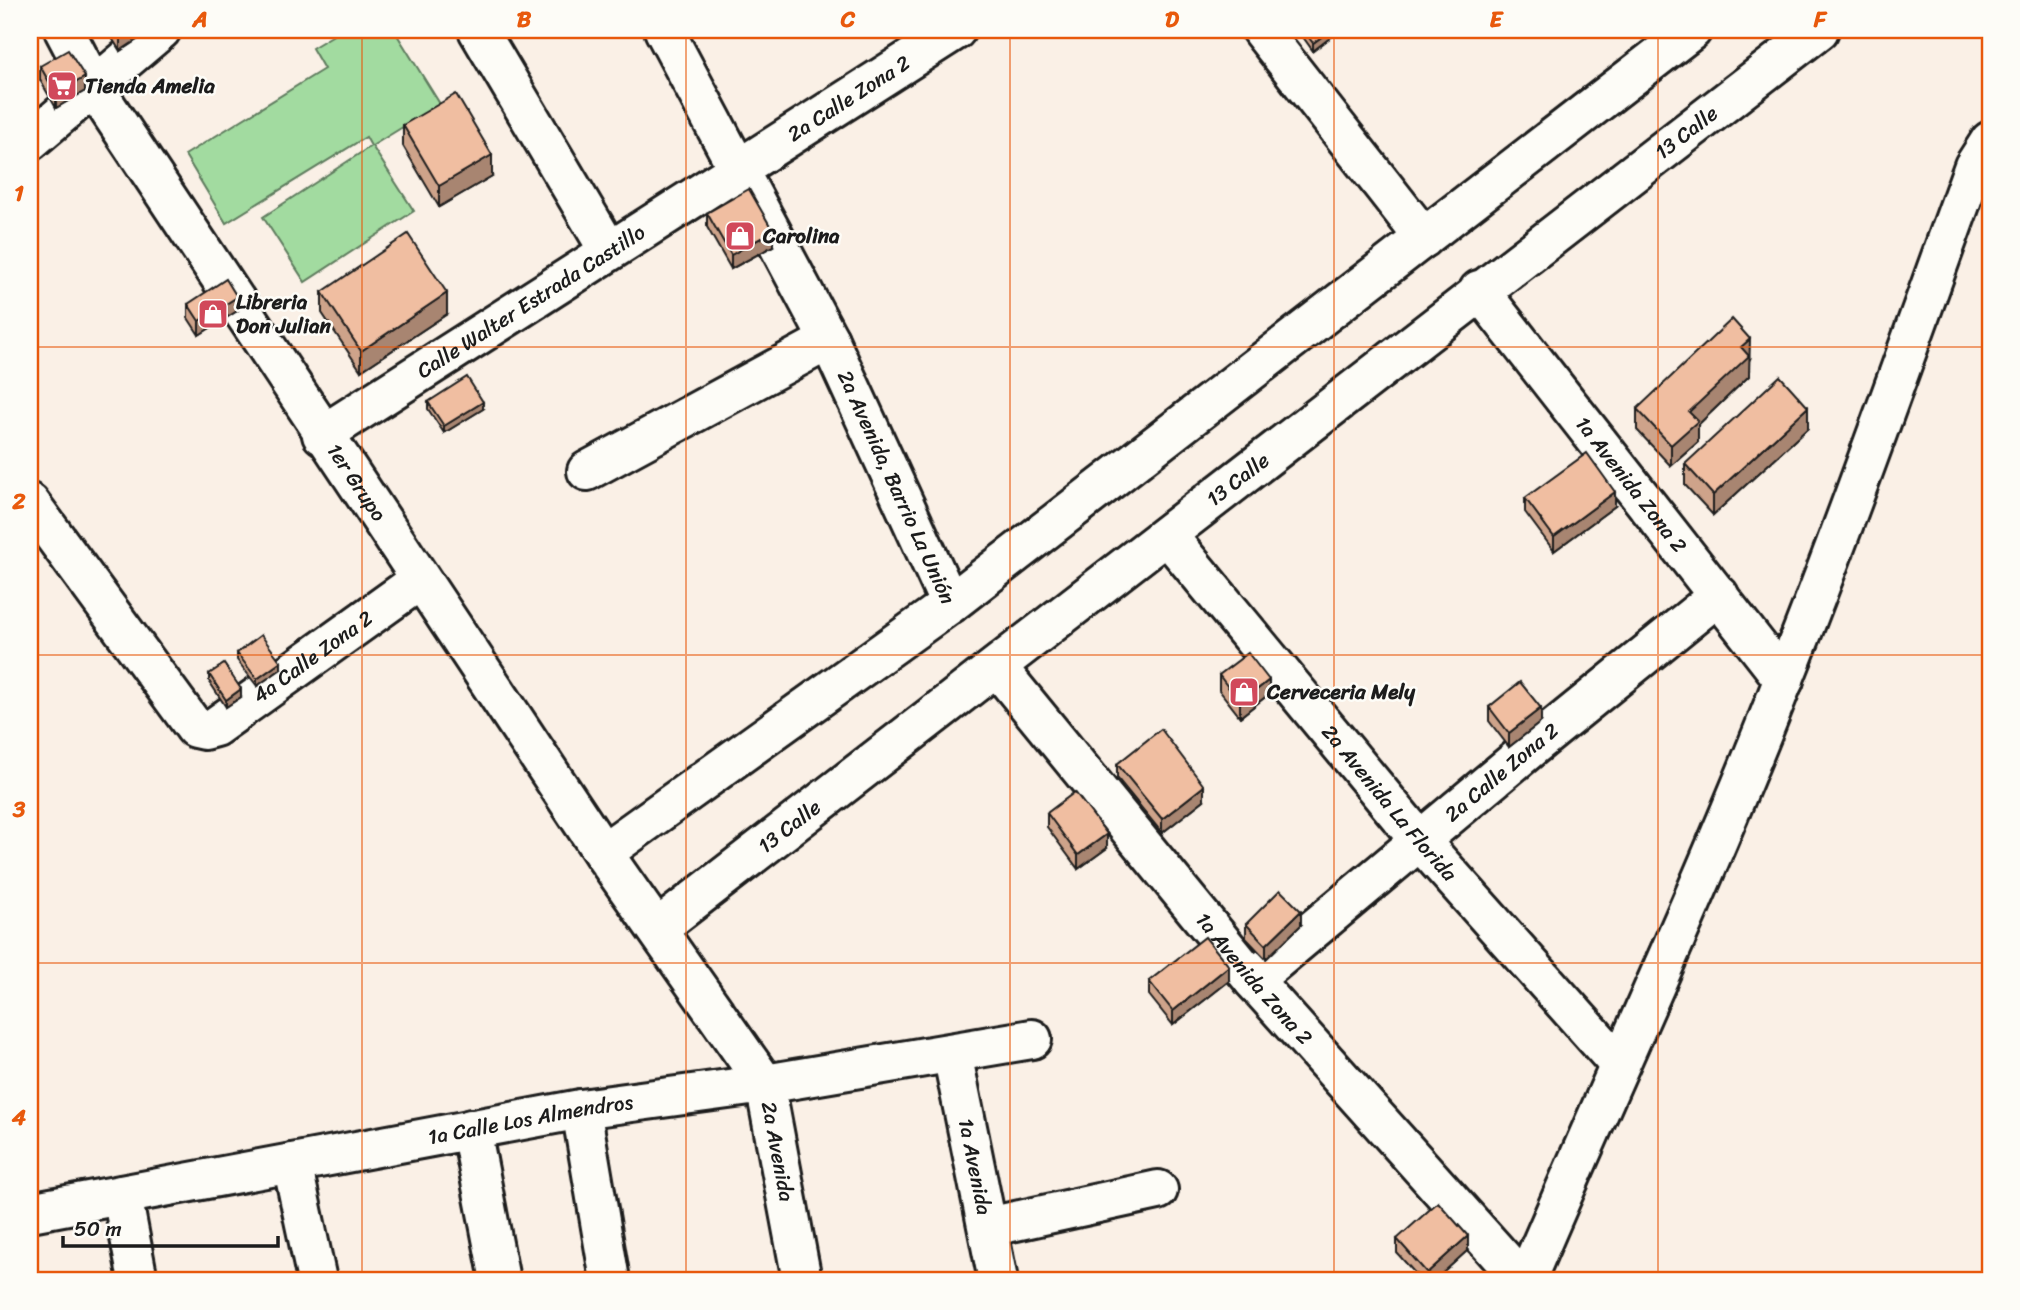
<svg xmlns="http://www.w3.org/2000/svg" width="2020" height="1310" viewBox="0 0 2020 1310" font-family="Sriracha,sans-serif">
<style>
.green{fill:#a2dba0;stroke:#5f7c5e;stroke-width:2}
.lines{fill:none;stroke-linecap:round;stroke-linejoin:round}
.minor-casing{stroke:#1c1c1c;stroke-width:44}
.minor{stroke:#fdfcf7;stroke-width:38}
.wall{fill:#cea38a;stroke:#1c1c1c;stroke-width:2}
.shaded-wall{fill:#a88571;stroke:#1c1c1c;stroke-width:2}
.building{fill:#f0bea1;stroke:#1c1c1c;stroke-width:2}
.grid{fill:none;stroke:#e8590c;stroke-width:2;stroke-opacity:0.55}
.labels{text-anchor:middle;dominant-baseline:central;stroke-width:5;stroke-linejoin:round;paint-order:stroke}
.poi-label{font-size:21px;font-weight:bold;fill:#1c1c1c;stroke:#fdfcf7;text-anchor:start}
.street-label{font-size:21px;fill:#1c1c1c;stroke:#fdfcf7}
.neatline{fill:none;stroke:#e8590c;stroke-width:2.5}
.grid-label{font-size:23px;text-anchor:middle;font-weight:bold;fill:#e8590c}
</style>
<rect width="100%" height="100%" fill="#faf0e6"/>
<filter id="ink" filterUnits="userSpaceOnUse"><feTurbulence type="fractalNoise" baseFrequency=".0143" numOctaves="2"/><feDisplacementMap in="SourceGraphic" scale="14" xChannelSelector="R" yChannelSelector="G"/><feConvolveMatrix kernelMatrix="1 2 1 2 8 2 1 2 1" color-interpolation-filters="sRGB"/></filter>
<g filter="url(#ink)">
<path class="green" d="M 342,30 L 394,30 L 440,104 L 372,146 L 414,211 L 305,282 L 263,217 L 371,146 L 366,137 L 226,223 L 185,155 L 324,69 L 312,48 Z"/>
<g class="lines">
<g class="minor-casing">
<g id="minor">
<path id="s1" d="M 64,30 L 95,89 L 603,853 L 765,1084 L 802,1280"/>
<path d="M 478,30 L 609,251"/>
<path id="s2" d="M 664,30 L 829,340 L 950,604"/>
<path d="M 1261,30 L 1424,238"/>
<path d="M 30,141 L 161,30"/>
<path id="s3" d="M 1479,290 L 1784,680"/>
<path id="s4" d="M 322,435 L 956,30"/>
<path d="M 587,471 L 829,340"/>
<path id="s5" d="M 30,503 L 195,728 L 204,730 L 215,727 L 420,580"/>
<path id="s6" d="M 1167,535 L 1420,841 L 1618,1063"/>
<path id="s7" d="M 997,667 L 1253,980 L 1522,1280"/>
<path d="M 603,853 L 950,604 L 1692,30"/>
<path id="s8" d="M 658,928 L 1819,30"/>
<path id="s9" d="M 1253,980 L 1533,746 L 1719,595"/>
<path id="s10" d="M 952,1053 L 998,1280"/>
<path d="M 581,1109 L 610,1280"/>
<path d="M 471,1129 L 500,1280"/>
<path d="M 292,1163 L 317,1280"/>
<path d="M 122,1195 L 138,1280"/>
<path id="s11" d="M 30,1212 L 581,1109 L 765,1084 L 1032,1039"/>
<path d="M 988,1227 L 1158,1190"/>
<path d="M 1526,1280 C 1611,1080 1704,884 1783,681 C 1851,511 1911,338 1974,166 L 1990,141"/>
</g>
</g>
<use href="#minor" class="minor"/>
</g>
<g class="wall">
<path d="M 107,30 L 152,30 L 120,51 Z"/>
<path d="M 1298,30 L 1340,30 L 1313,51 Z"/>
<path d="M 40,66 L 85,91 L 56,108 L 40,80 Z"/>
<path d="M 403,125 L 492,176 L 439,207 L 403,146 Z"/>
<path d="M 707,213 L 773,246 L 731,269 L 707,227 Z"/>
<path d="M 322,292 L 447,314 L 361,371 L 322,313 Z"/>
<path d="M 188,304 L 237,311 L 199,335 L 188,318 Z"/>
<path d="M 1750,359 L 1749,361 L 1749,376 L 1698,425 L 1698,442 L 1671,466 L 1637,430 L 1637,409 Z"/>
<path d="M 428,402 L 483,409 L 444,433 L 428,409 Z"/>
<path d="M 1808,428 L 1713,515 L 1685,485 L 1685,464 Z"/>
<path d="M 1525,498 L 1615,506 L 1554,551 L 1525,512 Z"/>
<path d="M 237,653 L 281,669 L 257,686 L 237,660 Z"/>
<path d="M 209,674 L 241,697 L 226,707 L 209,681 Z"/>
<path d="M 1219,675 L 1269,694 L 1240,717 L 1219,690 Z"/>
<path d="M 1489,707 L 1541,722 L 1509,747 L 1489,721 Z"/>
<path d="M 1117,764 L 1204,800 L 1162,833 L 1117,778 Z"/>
<path d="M 1047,813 L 1107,848 L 1078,869 L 1047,827 Z"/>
<path d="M 1246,924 L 1301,925 L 1266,959 L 1246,938 Z"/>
<path d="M 1149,981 L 1229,981 L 1173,1025 L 1149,995 Z"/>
<path d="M 1397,1239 L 1468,1250 L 1435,1280 L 1421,1280 L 1397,1253 Z"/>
</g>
<g class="shaded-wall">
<path d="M 131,30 L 152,30 L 120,51 L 120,37 Z"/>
<path d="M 1331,30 L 1340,30 L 1313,51 L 1313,43 Z"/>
<path d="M 85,77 L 85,91 L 56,108 L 56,94 Z"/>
<path d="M 492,155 L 492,176 L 439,207 L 439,186 Z"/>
<path d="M 773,231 L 773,246 L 731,269 L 731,255 Z"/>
<path d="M 447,293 L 447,314 L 361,371 L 361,351 Z"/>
<path d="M 237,297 L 237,311 L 199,335 L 199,321 Z"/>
<path d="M 1750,339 L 1749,376 L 1698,425 L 1698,442 L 1671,466 L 1671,445 L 1689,412 L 1741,347 Z"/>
<path d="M 483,402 L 483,409 L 444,433 L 444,426 Z"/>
<path d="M 1808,407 L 1808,428 L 1713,515 L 1713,495 Z"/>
<path d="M 1615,492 L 1615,506 L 1554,551 L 1554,537 Z"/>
<path d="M 281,662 L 281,669 L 257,686 L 257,679 Z"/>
<path d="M 1269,680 L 1269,694 L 1240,717 L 1240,703 Z"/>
<path d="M 241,689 L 241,697 L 226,707 L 226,700 Z"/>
<path d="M 1541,708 L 1541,722 L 1509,747 L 1509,733 Z"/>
<path d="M 1204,786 L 1204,800 L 1162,833 L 1162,819 Z"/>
<path d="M 1107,834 L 1107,848 L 1078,869 L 1078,855 Z"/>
<path d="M 1301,911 L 1301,925 L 1266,959 L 1266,945 Z"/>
<path d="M 1229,966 L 1229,981 L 1173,1025 L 1173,1011 Z"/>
<path d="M 1468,1236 L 1468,1250 L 1435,1280 L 1427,1280 L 1427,1273 Z"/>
</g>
<g class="building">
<path d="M 116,30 L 131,30 L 120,37 Z"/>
<path d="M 1303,30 L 1331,30 L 1313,43 Z"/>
<path d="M 68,50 L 85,77 L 56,94 L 40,66 Z"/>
<path d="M 456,94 L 492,155 L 439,186 L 403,125 Z"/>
<path d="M 749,189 L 773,231 L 731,255 L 707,213 Z"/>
<path d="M 408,234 L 447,293 L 361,351 L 322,292 Z"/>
<path d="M 226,279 L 237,297 L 199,321 L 188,304 Z"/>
<path d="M 1732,319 L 1750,339 L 1741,347 L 1749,356 L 1689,412 L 1698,421 L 1671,445 L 1637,409 Z"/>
<path d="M 1780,376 L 1808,407 L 1713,495 L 1685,464 Z"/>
<path d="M 467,377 L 483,402 L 444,426 L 428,402 Z"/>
<path d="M 1587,453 L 1615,492 L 1554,537 L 1525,498 Z"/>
<path d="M 261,635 L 281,662 L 257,679 L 237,653 Z"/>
<path d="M 1248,653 L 1269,680 L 1240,703 L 1219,675 Z"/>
<path d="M 224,664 L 241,689 L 226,700 L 209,674 Z"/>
<path d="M 1520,682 L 1541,708 L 1509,733 L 1489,707 Z"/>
<path d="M 1161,729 L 1204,786 L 1162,819 L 1117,764 Z"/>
<path d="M 1075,792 L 1107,834 L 1078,855 L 1047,813 Z"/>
<path d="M 1280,890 L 1301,911 L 1266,945 L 1246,924 Z"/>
<path d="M 1205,937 L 1229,966 L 1173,1011 L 1149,981 Z"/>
<path d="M 1438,1202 L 1468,1236 L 1427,1273 L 1397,1239 Z"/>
</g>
</g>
<path class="grid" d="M 362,30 L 362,1280M 686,30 L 686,1280M 1010,30 L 1010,1280M 1334,30 L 1334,1280M 1658,30 L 1658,1280M 30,347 L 1990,347M 30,655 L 1990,655M 30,963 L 1990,963"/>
<defs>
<g id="supermarket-square" transform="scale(1.575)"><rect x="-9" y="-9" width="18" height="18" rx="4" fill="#d1495b" stroke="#fdfcf7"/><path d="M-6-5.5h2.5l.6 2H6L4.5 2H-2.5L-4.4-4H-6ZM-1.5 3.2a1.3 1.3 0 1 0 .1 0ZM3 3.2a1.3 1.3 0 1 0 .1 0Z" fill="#fff"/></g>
<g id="shop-square" transform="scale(1.575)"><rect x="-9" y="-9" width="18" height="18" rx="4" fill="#d1495b" stroke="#fdfcf7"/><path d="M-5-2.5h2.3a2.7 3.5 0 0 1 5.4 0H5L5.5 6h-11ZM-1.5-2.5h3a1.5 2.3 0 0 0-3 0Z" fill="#fff"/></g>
</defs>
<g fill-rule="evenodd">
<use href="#supermarket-square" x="62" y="86"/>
<use href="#shop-square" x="740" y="236"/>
<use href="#shop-square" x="213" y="314"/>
<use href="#shop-square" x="1244" y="692"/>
</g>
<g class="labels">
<g class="poi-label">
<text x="85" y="86">Tienda Amelia</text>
<text x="763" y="236">Carolina</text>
<text x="236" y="302">Libreria<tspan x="236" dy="24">Don Julian</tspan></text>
<text x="1267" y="692">Cerveceria Mely</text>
</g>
<g class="street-label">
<text stroke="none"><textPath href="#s4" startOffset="625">2a Calle Zona 2</textPath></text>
<text stroke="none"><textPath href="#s8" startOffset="1300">13 Calle</textPath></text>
<text stroke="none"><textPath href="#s4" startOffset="248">Calle Walter Estrada Castillo</textPath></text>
<text stroke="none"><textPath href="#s8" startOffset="733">13 Calle</textPath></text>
<text stroke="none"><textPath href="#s1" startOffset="539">1er Grupo</textPath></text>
<text stroke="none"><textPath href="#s3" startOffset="247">1a Avenida Zona 2</textPath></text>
<text stroke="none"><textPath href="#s2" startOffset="513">2a Avenida, Barrio La Unión</textPath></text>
<text stroke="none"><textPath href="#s5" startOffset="420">4a Calle Zona 2</textPath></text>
<text stroke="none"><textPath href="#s9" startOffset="324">2a Calle Zona 2</textPath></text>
<text stroke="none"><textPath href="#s6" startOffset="348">2a Avenida La Florida</textPath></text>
<text stroke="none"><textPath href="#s8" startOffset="166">13 Calle</textPath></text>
<text stroke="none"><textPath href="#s7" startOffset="404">1a Avenida Zona 2</textPath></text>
<text stroke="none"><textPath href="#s11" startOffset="509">1a Calle Los Almendros</textPath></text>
<text stroke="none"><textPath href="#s1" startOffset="1335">2a Avenida</textPath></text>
<text stroke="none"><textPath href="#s10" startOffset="116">1a Avenida</textPath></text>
</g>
</g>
<rect width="2020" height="1310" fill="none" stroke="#fdfcf7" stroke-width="77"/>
<path d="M63 1236v10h215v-10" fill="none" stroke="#1c1c1c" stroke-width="3.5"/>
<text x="74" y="1236" font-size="21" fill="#1c1c1c" stroke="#fdfcf7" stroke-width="5" paint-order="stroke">50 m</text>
<rect x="38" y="38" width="1944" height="1234" class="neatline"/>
<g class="grid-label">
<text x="200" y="27">A</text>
<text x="524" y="27">B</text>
<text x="848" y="27">C</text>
<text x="1172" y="27">D</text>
<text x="1496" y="27">E</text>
<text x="1820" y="27">F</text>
<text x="19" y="201">1</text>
<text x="19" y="509">2</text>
<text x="19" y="817">3</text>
<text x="19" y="1125">4</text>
</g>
</svg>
